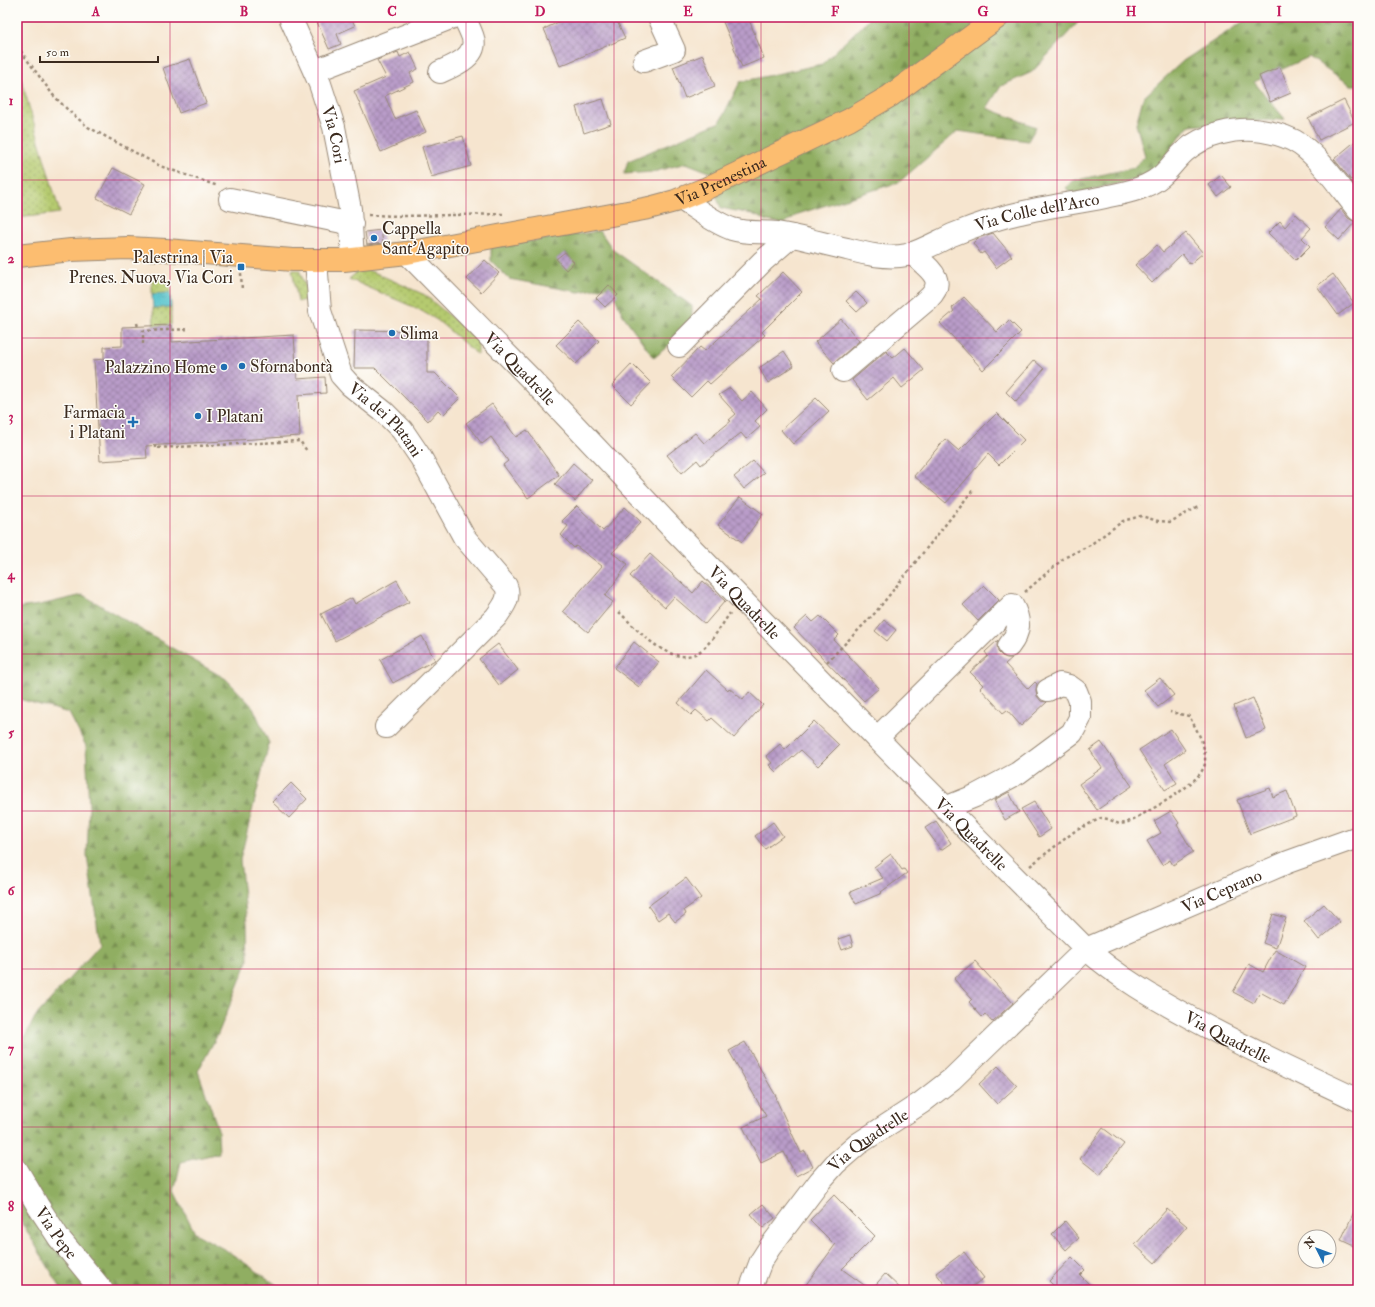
<svg xmlns="http://www.w3.org/2000/svg" width="1375" height="1307" viewBox="0 0 1375 1307" font-family="'IM FELL Double Pica',serif">
<style>
.grass{fill:url(#grass-dots);stroke:#787a46}
.forest{fill:url(#forest-firs);stroke:#666c40}
.water{fill:url(#water-ripples);stroke:#497776}
.building{fill:url(#building-cross-hatch)}
.lines{fill:none;stroke-linecap:round;stroke-linejoin:round}
.minor-casing{stroke:#988876;stroke-width:24}
.major-casing{stroke:#988876;stroke-width:24}
.path{stroke:#988876;stroke-width:2.5;stroke-dasharray:3 3;stroke-linecap:butt}
.minor{stroke:#fff;stroke-width:22}
.major{stroke:#fcbd6f;stroke-width:22}
.grid{fill:none;stroke:#c2185b;stroke-width:1;stroke-opacity:0.55}
.poi-dot{fill:#1f6fb2;stroke:#fdfcf7;stroke-width:1.5}
.labels{text-anchor:middle;dominant-baseline:central;stroke-width:3;stroke-linejoin:round;paint-order:stroke}
.street-label{font-size:17px;fill:#3b2a1e;stroke:#fdfcf7}
.poi-label{font-size:17px;fill:#3b2a1e;stroke:#fdfcf7;text-anchor:start}
.neatline{fill:none;stroke:#c2185b;stroke-width:1.5}
.grid-label{font-size:13px;text-anchor:middle;font-weight:bold;fill:#c2185b}
</style>
<defs>
<pattern id="grass-dots" width="8" height="8" patternUnits="userSpaceOnUse"><rect width="8" height="8" fill="#b5ca6f"/><path d="M2 2h.1M6 6h.1" fill="none" stroke="#94a45b" stroke-width="1.8" stroke-linecap="round"/></pattern>
<pattern id="forest-firs" width="22" height="20" patternUnits="userSpaceOnUse"><rect width="22" height="20" fill="#90ae62"/><path d="M5 1l3.5 6h-7zM16 11l3.5 6h-7z" fill="#778e50"/></pattern>
<pattern id="water-ripples" width="26" height="14" patternUnits="userSpaceOnUse"><rect width="26" height="14" fill="#57c4cd"/><path d="M2 4q2-2 4 0t4 0M15 11q2-2 4 0t4 0" fill="none" stroke="#499fa6"/></pattern>
<pattern id="building-cross-hatch" width="8" height="8" patternUnits="userSpaceOnUse"><rect width="8" height="8" fill="#b99cc9"/><path d="M0 0l8 8M0 8l8-8" fill="none" stroke="#987fa3"/></pattern>
</defs>
<rect width="100%" height="100%" fill="#fdfcf7"/>
<filter id="ink" filterUnits="userSpaceOnUse"><feTurbulence type="fractalNoise" baseFrequency=".025" numOctaves="2"/><feDisplacementMap in="SourceGraphic" scale="8" xChannelSelector="R" yChannelSelector="G"/><feConvolveMatrix kernelMatrix="1 2 1 2 8 2 1 2 1" color-interpolation-filters="sRGB"/></filter>
<filter id="wash" filterUnits="userSpaceOnUse"><feTurbulence type="fractalNoise" baseFrequency=".012" numOctaves="4" result="noise"/><feDisplacementMap in="SourceGraphic" scale="16" xChannelSelector="R" yChannelSelector="G"/><feGaussianBlur stdDeviation="0.9" result="paint"/><feColorMatrix in="noise" values="0 0 0 0 0 0 0 0 0 0 0 0 0 0 0 0 0 1.4 0 .05"/><feComposite in="paint" operator="in"/></filter>
<g filter="url(#wash)">
<rect width="100%" height="100%" fill="#f6e5cf"/>
<g class="grass">
<path d="M 17,65 L 60,213 L 17,218 Z"/>
<path d="M 362,268 L 378,274 L 425,295 L 478,340 L 478,355 L 437,320 L 418,309 L 349,279 Z"/>
<path d="M 292,270 L 299,270 L 308,292 L 308,297 L 304,300 L 298,302 Z"/>
<path d="M 162,278 L 170,286 L 170,293 L 152,294 L 152,279 Z"/>
<path d="M 171,307 L 171,325 L 154,326 L 153,308 Z"/>
</g>
<g class="forest">
<path d="M 871,17 L 991,17 L 872,101 L 765,155 L 712,173 L 686,163 L 653,172 L 624,174 L 628,161 L 720,122 L 740,82 L 822,64 Z"/>
<path d="M 1007,17 L 1083,17 L 1032,72 L 1001,86 L 987,108 L 1036,127 L 1028,141 L 958,131 L 899,182 L 798,214 L 784,224 L 768,221 L 752,214 L 721,208 L 715,193 Z"/>
<path d="M 1250,17 L 1358,17 L 1358,85 L 1351,85 L 1309,57 L 1254,82 L 1285,119 L 1188,126 L 1151,176 L 1073,194 L 1066,188 L 1072,181 L 1133,168 L 1145,156 L 1136,124 L 1143,98 L 1183,61 Z"/>
<path d="M 600,231 L 613,250 L 692,306 L 692,325 L 654,358 L 623,315 L 610,286 L 579,292 L 509,279 L 491,261 L 491,247 Z"/>
<path d="M 83,595 L 172,648 L 226,679 L 253,707 L 269,743 L 240,860 L 247,923 L 248,961 L 218,1034 L 198,1071 L 218,1129 L 219,1153 L 181,1162 L 174,1191 L 195,1233 L 229,1252 L 284,1290 L 62,1290 L 18,1216 L 17,1204 L 17,1053 L 35,1017 L 100,944 L 87,855 L 89,807 L 86,746 L 69,713 L 19,699 L 17,700 L 17,608 L 40,605 Z"/>
</g>
<path class="water" d="M 170,293 L 171,307 L 153,308 L 152,294 Z"/>
<g id="blocks">
<g class="building">
<path d="M 330,17 L 351,17 L 355,26 L 337,34 L 341,44 L 329,49 L 317,22 Z"/>
<path d="M 569,17 L 615,17 L 625,38 L 560,66 L 544,29 Z"/>
<path d="M 736,17 L 748,17 L 764,58 L 742,67 L 723,22 Z"/>
<path d="M 398,52 L 400,57 L 410,52 L 418,69 L 410,73 L 414,82 L 385,96 L 395,119 L 416,110 L 426,132 L 381,152 L 354,91 L 386,77 L 377,60 Z"/>
<path d="M 703,55 L 715,86 L 685,98 L 673,67 Z"/>
<path d="M 190,59 L 206,103 L 179,113 L 163,68 Z"/>
<path d="M 1280,67 L 1291,93 L 1270,102 L 1259,76 Z"/>
<path d="M 603,99 L 611,124 L 584,133 L 576,107 Z"/>
<path d="M 1344,100 L 1355,122 L 1319,140 L 1308,118 Z"/>
<path d="M 463,136 L 471,166 L 431,177 L 422,147 Z"/>
<path d="M 1358,139 L 1358,174 L 1351,180 L 1334,159 Z"/>
<path d="M 113,168 L 145,184 L 129,214 L 97,198 Z"/>
<path d="M 1221,175 L 1231,187 L 1218,197 L 1209,185 Z"/>
<path d="M 1341,209 L 1348,218 L 1355,222 L 1339,240 L 1325,227 Z"/>
<path d="M 1296,214 L 1311,228 L 1302,238 L 1310,246 L 1296,260 L 1268,233 L 1280,221 L 1285,227 Z"/>
<path d="M 381,230 L 383,243 L 367,245 L 365,232 Z"/>
<path d="M 993,233 L 1012,256 L 996,268 L 984,252 L 981,254 L 973,243 L 978,238 Z"/>
<path d="M 1186,233 L 1203,253 L 1190,264 L 1182,254 L 1152,283 L 1135,265 L 1157,245 L 1163,252 Z"/>
<path d="M 565,252 L 574,262 L 566,270 L 556,259 Z"/>
<path d="M 485,260 L 499,273 L 481,292 L 467,279 Z"/>
<path d="M 783,272 L 802,292 L 762,332 L 765,335 L 710,384 L 707,381 L 691,397 L 671,377 L 700,347 L 705,351 L 762,299 L 758,296 Z"/>
<path d="M 1333,274 L 1354,303 L 1338,315 L 1317,286 Z"/>
<path d="M 609,285 L 618,295 L 605,307 L 596,298 Z"/>
<path d="M 856,292 L 867,303 L 857,312 L 846,301 Z"/>
<path d="M 964,297 L 997,332 L 1009,320 L 1021,332 L 983,370 L 940,323 L 954,311 L 952,308 Z"/>
<path d="M 841,319 L 859,341 L 834,363 L 815,342 Z"/>
<path d="M 579,322 L 599,341 L 576,364 L 556,345 Z"/>
<path d="M 171,325 L 172,342 L 294,335 L 297,379 L 325,377 L 326,393 L 298,395 L 300,436 L 146,446 L 147,458 L 100,461 L 94,360 L 104,359 L 104,347 L 122,346 L 122,327 Z"/>
<path d="M 355,330 L 427,331 L 427,373 L 435,373 L 460,398 L 443,415 L 438,410 L 428,421 L 375,368 L 354,368 Z"/>
<path d="M 905,348 L 924,370 L 902,388 L 894,378 L 868,400 L 852,380 L 886,351 L 893,358 Z"/>
<path d="M 784,351 L 794,366 L 768,383 L 759,368 Z"/>
<path d="M 1034,360 L 1044,369 L 1016,402 L 1006,392 Z"/>
<path d="M 632,364 L 651,383 L 631,404 L 612,385 Z"/>
<path d="M 730,388 L 742,401 L 752,392 L 767,409 L 755,421 L 760,427 L 746,439 L 741,433 L 701,465 L 697,460 L 682,473 L 667,455 L 695,433 L 704,443 L 731,421 L 729,420 L 736,414 L 719,395 Z"/>
<path d="M 816,398 L 829,411 L 793,444 L 781,430 Z"/>
<path d="M 492,404 L 516,437 L 527,430 L 559,475 L 528,498 L 503,465 L 508,461 L 491,437 L 482,444 L 466,423 Z"/>
<path d="M 997,413 L 1024,440 L 999,465 L 988,454 L 946,503 L 914,476 L 945,439 L 959,451 Z"/>
<path d="M 753,461 L 764,473 L 744,489 L 734,477 Z"/>
<path d="M 573,463 L 592,480 L 575,501 L 555,484 Z"/>
<path d="M 740,497 L 763,514 L 742,542 L 718,525 Z"/>
<path d="M 577,506 L 603,531 L 625,507 L 641,522 L 612,553 L 628,564 L 605,596 L 613,602 L 588,632 L 563,611 L 602,566 L 576,546 L 574,548 L 561,535 L 568,526 L 562,521 Z"/>
<path d="M 650,554 L 693,593 L 703,581 L 725,601 L 705,624 L 674,597 L 665,607 L 630,576 Z"/>
<path d="M 397,580 L 409,602 L 335,641 L 321,614 L 352,598 L 355,604 Z"/>
<path d="M 984,585 L 999,600 L 978,621 L 963,605 Z"/>
<path d="M 807,616 L 813,622 L 820,616 L 839,635 L 834,640 L 879,688 L 864,701 L 794,628 Z"/>
<path d="M 884,620 L 896,630 L 887,641 L 875,631 Z"/>
<path d="M 422,636 L 435,660 L 393,683 L 380,660 Z"/>
<path d="M 998,640 L 997,645 L 998,652 L 1002,656 L 1007,658 L 1012,658 L 1005,664 L 1028,689 L 1035,682 L 1037,684 L 1036,690 L 1037,696 L 1041,701 L 1047,702 L 1021,726 L 1007,710 L 1003,713 L 980,688 L 983,685 L 970,672 L 988,656 L 985,652 Z"/>
<path d="M 634,642 L 659,662 L 639,687 L 614,668 Z"/>
<path d="M 498,644 L 518,670 L 499,685 L 479,659 Z"/>
<path d="M 706,670 L 728,690 L 729,688 L 743,700 L 749,692 L 763,705 L 734,738 L 712,718 L 709,721 L 696,710 L 691,715 L 678,703 Z"/>
<path d="M 1160,678 L 1174,695 L 1158,707 L 1144,690 Z"/>
<path d="M 1253,698 L 1266,730 L 1246,738 L 1234,706 Z"/>
<path d="M 814,721 L 839,745 L 818,766 L 801,750 L 776,772 L 769,765 L 772,763 L 766,756 L 780,744 L 785,750 Z"/>
<path d="M 1171,729 L 1185,750 L 1165,764 L 1177,783 L 1165,790 L 1139,750 Z"/>
<path d="M 1101,742 L 1132,786 L 1097,810 L 1079,784 L 1102,768 L 1090,750 Z"/>
<path d="M 291,783 L 307,799 L 289,818 L 272,802 Z"/>
<path d="M 1270,788 L 1273,797 L 1287,791 L 1296,816 L 1250,834 L 1237,800 Z"/>
<path d="M 1009,792 L 1019,812 L 1005,820 L 994,800 Z"/>
<path d="M 1034,802 L 1051,829 L 1039,837 L 1021,809 Z"/>
<path d="M 1171,811 L 1179,823 L 1177,825 L 1193,852 L 1173,865 L 1170,860 L 1162,865 L 1147,841 L 1161,833 L 1154,821 Z"/>
<path d="M 936,821 L 951,843 L 941,850 L 925,828 Z"/>
<path d="M 773,822 L 783,836 L 765,849 L 755,836 Z"/>
<path d="M 891,854 L 902,870 L 904,869 L 907,873 L 881,892 L 882,893 L 856,904 L 850,892 L 883,878 L 874,867 Z"/>
<path d="M 686,878 L 701,898 L 684,910 L 686,914 L 675,922 L 668,913 L 658,920 L 648,906 Z"/>
<path d="M 1324,904 L 1340,922 L 1319,940 L 1304,921 Z"/>
<path d="M 1273,914 L 1286,918 L 1276,948 L 1263,943 Z"/>
<path d="M 850,935 L 853,946 L 842,950 L 838,939 Z"/>
<path d="M 1275,950 L 1305,967 L 1284,1005 L 1260,992 L 1254,1003 L 1233,992 L 1249,964 L 1263,972 Z"/>
<path d="M 975,961 L 1013,1003 L 992,1022 L 985,1014 L 982,1017 L 969,1002 L 972,999 L 954,979 Z"/>
<path d="M 745,1042 L 777,1098 L 776,1099 L 801,1153 L 805,1151 L 813,1167 L 796,1176 L 784,1152 L 761,1163 L 743,1127 L 766,1116 L 729,1051 Z"/>
<path d="M 998,1066 L 1017,1086 L 997,1104 L 979,1084 Z"/>
<path d="M 1103,1128 L 1124,1144 L 1100,1175 L 1080,1159 Z"/>
<path d="M 834,1195 L 875,1236 L 842,1269 L 871,1290 L 802,1290 L 835,1245 L 810,1220 Z"/>
<path d="M 1358,1203 L 1358,1248 L 1341,1240 Z"/>
<path d="M 763,1204 L 775,1218 L 763,1228 L 751,1214 Z"/>
<path d="M 1167,1209 L 1187,1226 L 1155,1263 L 1135,1245 Z"/>
<path d="M 1065,1221 L 1079,1238 L 1066,1250 L 1052,1234 Z"/>
<path d="M 964,1252 L 984,1278 L 967,1290 L 949,1290 L 936,1273 Z"/>
<path d="M 1072,1257 L 1085,1270 L 1080,1275 L 1095,1290 L 1058,1290 L 1049,1281 Z"/>
<path d="M 885,1274 L 902,1290 L 871,1290 Z"/>
</g>
</g>
</g>
<g filter="url(#ink)">
<use href="#blocks" fill-opacity="0" stroke="#988876" stroke-width="1"/>
<g class="lines">
<g class="minor-casing">
<g id="minor">
<path id="s1" d="M 290,17 L 320,84 L 334,127 L 350,209 L 353,259"/>
<path d="M 644,61 L 674,50 L 659,17"/>
<path d="M 315,71 L 453,17"/>
<path d="M 440,72 C 453,66 478,57 473,38 C 471,31 467,24 464,17"/>
<path d="M 230,199 L 352,224"/>
<path id="s2" d="M 681,199 C 697,209 714,223 732,229 C 747,234 762,231 777,233 C 801,237 824,244 847,249 C 866,254 887,259 907,255 C 922,251 937,242 952,235 C 974,226 996,218 1020,213 C 1048,206 1077,203 1105,197 C 1118,194 1132,192 1145,186 C 1166,177 1169,166 1184,152 C 1204,134 1236,127 1262,131 C 1275,133 1290,137 1301,145 C 1321,159 1342,190 1358,210"/>
<path id="s3" d="M 407,253 L 529,377 L 670,526 L 907,769 L 1086,949 C 1118,977 1154,998 1191,1018 C 1245,1048 1302,1073 1358,1100"/>
<path id="s4" d="M 316,261 L 320,311 L 341,375 L 350,385 L 384,412 L 402,430 L 421,458 L 464,537 L 506,586 C 511,598 503,607 496,617 L 386,727"/>
<path d="M 679,346 L 763,261 L 792,236"/>
<path d="M 843,371 L 928,299 C 949,279 927,268 912,253"/>
<path d="M 877,738 L 1012,605 C 1021,621 1020,632 1009,646"/>
<path d="M 945,808 L 975,796 L 1018,773 L 1072,733 L 1080,718 L 1080,701 L 1076,691 L 1069,686 L 1060,684 L 1048,690"/>
<path id="s5" d="M 17,1170 L 38,1206 L 59,1238 L 102,1290"/>
<path id="s6" d="M 750,1290 L 761,1261 L 770,1247 L 820,1181 L 835,1164 L 858,1144 L 921,1103 L 952,1079 L 1086,949 L 1288,862 L 1358,837"/>
</g>
</g>
<g class="major-casing">
<g id="major">
<path id="s7" d="M 17,256 L 71,250 L 128,248 L 166,250 L 293,260 L 344,260 L 407,253 L 649,208 L 675,201 L 707,188 L 849,120 L 890,96 L 998,17"/>
</g>
</g>
<g class="path">
<path d="M 17,46 L 53,95 L 70,112 L 88,127 L 160,166 L 218,186"/>
<path d="M 368,215 L 401,216 L 505,214"/>
<path d="M 241,273 L 242,291"/>
<path d="M 137,323 L 138,327"/>
<path d="M 143,344 L 143,331 L 190,329"/>
<path d="M 155,445 L 155,448 L 300,441 L 307,451"/>
<path d="M 1025,592 L 1064,558 L 1090,545 L 1123,521 L 1141,516 L 1158,521 L 1170,522 L 1200,506"/>
<path d="M 619,612 C 639,631 675,674 704,648 C 714,638 722,625 730,613"/>
<path d="M 827,662 L 875,613 L 973,490"/>
<path d="M 1030,866 L 1075,831 L 1101,818 L 1108,819 L 1119,824 L 1126,823 C 1143,814 1205,783 1205,762 C 1206,745 1197,730 1189,716 L 1170,712"/>
</g>
<use href="#minor" class="minor"/>
<use href="#major" class="major"/>
</g>
</g>
<path class="grid" d="M 170,17 L 170,1290M 318,17 L 318,1290M 466,17 L 466,1290M 614,17 L 614,1290M 761,17 L 761,1290M 909,17 L 909,1290M 1057,17 L 1057,1290M 1205,17 L 1205,1290M 17,180 L 1358,180M 17,338 L 1358,338M 17,496 L 1358,496M 17,654 L 1358,654M 17,811 L 1358,811M 17,969 L 1358,969M 17,1127 L 1358,1127"/>
<g class="poi-dot">
<circle cx="374" cy="238" r="4"/>
<rect x="237" y="263" width="8" height="8" rx="2"/>
<circle cx="392" cy="333" r="4"/>
<circle cx="242" cy="366" r="4"/>
<circle cx="224" cy="367" r="4"/>
<circle cx="198" cy="416" r="4"/>
<path d="M131 416h4v4h4v4h-4v4h-4v-4h-4v-4h4z"/>
</g>
<g class="labels">
<g class="street-label">
<text stroke="none"><textPath href="#s1" startOffset="126">Via Cori</textPath></text>
<text stroke="none"><textPath href="#s7" startOffset="714">Via Prenestina</textPath></text>
<text stroke="none"><textPath href="#s2" startOffset="375">Via Colle dell'Arco</textPath></text>
<text stroke="none"><textPath href="#s3" startOffset="162">Via Quadrelle</textPath></text>
<text stroke="none"><textPath href="#s4" startOffset="181">Via dei Platani</textPath></text>
<text stroke="none"><textPath href="#s3" startOffset="486">Via Quadrelle</textPath></text>
<text stroke="none"><textPath href="#s3" startOffset="810">Via Quadrelle</textPath></text>
<text stroke="none"><textPath href="#s6" startOffset="632">Via Ceprano</textPath></text>
<text stroke="none"><textPath href="#s3" startOffset="1140">Via Quadrelle</textPath></text>
<text stroke="none"><textPath href="#s6" startOffset="194">Via Quadrelle</textPath></text>
<text stroke="none"><textPath href="#s5" startOffset="74">Via Pepe</textPath></text>
</g>
<g class="poi-label">
<text x="382" y="228">Cappella<tspan x="382" dy="20">Sant'Agapito</tspan></text>
<text x="233" y="257" text-anchor="end">Palestrina | Via<tspan x="233" dy="20">Prenes. Nuova, Via Cori</tspan></text>
<text x="400" y="333">Slima</text>
<text x="250" y="366">Sfornabontà</text>
<text x="216" y="367" text-anchor="end">Palazzino Home</text>
<text x="125" y="412" text-anchor="end">Farmacia<tspan x="125" dy="20">i Platani</tspan></text>
<text x="206" y="416">I Platani</text>
</g>
</g>
<rect width="1375" height="1307" fill="none" stroke="#fdfcf7" stroke-width="44"/>
<g transform="translate(1317 1249) rotate(312)"><circle r="19" fill="#fdfcf7" stroke="#afa8a0"/>
<path d="M0-3L7 15L0 10L-7 15Z" fill="#1f6fb2"/>
<text y="-6" font-size="11" font-weight="bold" text-anchor="middle" fill="#3b2a1e">N</text>
</g>
<path d="M40 56v6h118v-6" fill="none" stroke="#3b2a1e" stroke-width="2"/>
<text x="46" y="56" font-size="12" fill="#3b2a1e" stroke="#fdfcf7" stroke-width="3" paint-order="stroke">50 m</text>
<rect x="22" y="22" width="1331" height="1263" class="neatline"/>
<g class="grid-label">
<text x="96" y="16">A</text>
<text x="244" y="16">B</text>
<text x="392" y="16">C</text>
<text x="540" y="16">D</text>
<text x="688" y="16">E</text>
<text x="835" y="16">F</text>
<text x="983" y="16">G</text>
<text x="1131" y="16">H</text>
<text x="1279" y="16">I</text>
<text x="11" y="105">1</text>
<text x="11" y="263">2</text>
<text x="11" y="421">3</text>
<text x="11" y="579">4</text>
<text x="11" y="737">5</text>
<text x="11" y="895">6</text>
<text x="11" y="1053">7</text>
<text x="11" y="1211">8</text>
</g>
</svg>
